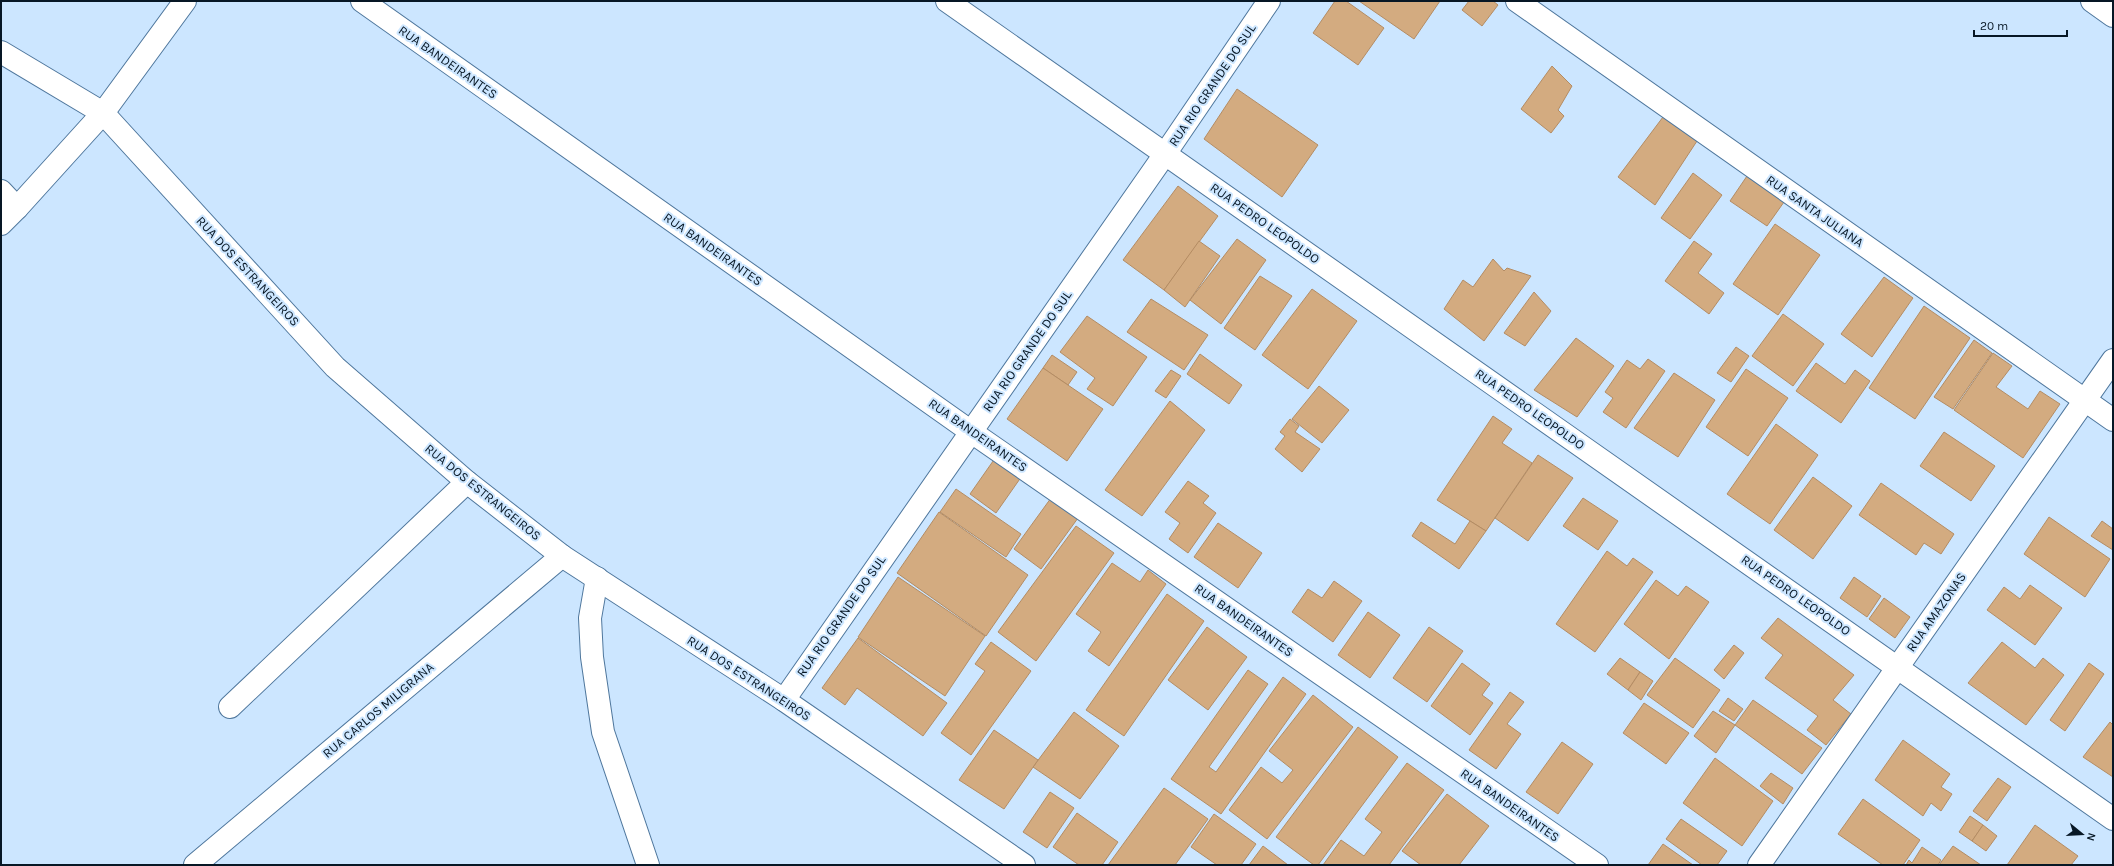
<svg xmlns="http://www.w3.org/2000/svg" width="2114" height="866" viewBox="0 0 2114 866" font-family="Karla,sans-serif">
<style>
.building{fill:#d3ab80;stroke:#b48c63}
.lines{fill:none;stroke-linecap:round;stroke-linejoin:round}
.minor-casing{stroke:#4f779d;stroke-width:24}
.minor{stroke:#fff;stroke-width:22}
.labels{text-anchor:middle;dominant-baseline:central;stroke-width:4;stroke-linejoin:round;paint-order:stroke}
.street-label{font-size:13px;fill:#071725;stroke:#cce6ff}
</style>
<rect width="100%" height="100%" fill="#cce6ff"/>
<g class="building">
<path d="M 1335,1 L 1346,1 L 1384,28 L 1358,65 L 1313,33 Z"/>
<path d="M 1359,1 L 1440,1 L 1414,39 Z"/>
<path d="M 1469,1 L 1493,1 L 1498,5 L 1482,26 L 1462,10 Z"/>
<path d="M 1552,66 L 1572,86 L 1558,110 L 1564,116 L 1551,133 L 1521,109 Z"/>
<path d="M 1237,89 L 1318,145 L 1282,197 L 1204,139 Z"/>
<path d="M 1663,117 L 1697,141 L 1655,205 L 1618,177 Z"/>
<path d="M 1693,173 L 1722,195 L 1690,239 L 1661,218 Z"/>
<path d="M 1747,176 L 1784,202 L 1767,226 L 1730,201 Z"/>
<path d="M 1178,186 L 1218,216 L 1164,290 L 1123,260 Z"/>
<path d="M 1775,224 L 1820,255 L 1778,315 L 1733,284 Z"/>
<path d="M 1237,239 L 1266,260 L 1221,324 L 1190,300 Z"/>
<path d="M 1199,241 L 1220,256 L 1185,307 L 1164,290 Z"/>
<path d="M 1694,241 L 1712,254 L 1698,273 L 1724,293 L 1709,314 L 1665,281 Z"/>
<path d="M 1493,259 L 1504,271 L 1507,268 L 1531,276 L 1484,341 L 1444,309 L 1463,280 L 1473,287 Z"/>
<path d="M 1260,276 L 1292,296 L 1255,350 L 1224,328 Z"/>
<path d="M 1884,277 L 1913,298 L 1872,357 L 1841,334 Z"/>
<path d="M 1312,289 L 1357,321 L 1308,389 L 1262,355 Z"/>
<path d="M 1534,292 L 1551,311 L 1525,346 L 1504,333 Z"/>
<path d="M 1151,299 L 1208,335 L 1184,370 L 1127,332 Z"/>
<path d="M 1924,306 L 1970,338 L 1915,419 L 1869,388 Z"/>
<path d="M 1783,314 L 1824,344 L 1793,386 L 1752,356 Z"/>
<path d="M 1087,316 L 1147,357 L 1113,406 L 1087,389 L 1095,378 L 1060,352 Z"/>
<path d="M 1576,338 L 1614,366 L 1577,417 L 1534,390 Z"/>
<path d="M 1974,340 L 1992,353 L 1953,409 L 1934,397 Z"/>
<path d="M 1736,347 L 1749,356 L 1731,382 L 1717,373 Z"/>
<path d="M 1993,353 L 2012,366 L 1996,387 L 2028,409 L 2040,391 L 2060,404 L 2023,458 L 1954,410 Z"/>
<path d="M 1200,354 L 1242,385 L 1229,404 L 1187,374 Z"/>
<path d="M 1052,355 L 1077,372 L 1068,385 L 1043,368 Z"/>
<path d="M 1648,359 L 1665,371 L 1626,428 L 1603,412 L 1613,398 L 1605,392 L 1627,360 L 1640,369 Z"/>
<path d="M 1816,363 L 1845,384 L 1855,370 L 1870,381 L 1841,423 L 1796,391 Z"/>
<path d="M 1043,368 L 1103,409 L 1067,461 L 1007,419 Z"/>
<path d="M 1746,369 L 1788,398 L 1748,456 L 1706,427 Z"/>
<path d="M 1171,370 L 1181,376 L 1166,398 L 1155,391 Z"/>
<path d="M 1674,373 L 1715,400 L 1678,457 L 1634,428 Z"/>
<path d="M 1319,386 L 1349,410 L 1322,443 L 1292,419 Z"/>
<path d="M 1170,401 L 1205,430 L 1142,516 L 1105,490 Z"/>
<path d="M 1493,416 L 1512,429 L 1502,443 L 1532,463 L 1486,531 L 1437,500 Z"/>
<path d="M 1290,419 L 1299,426 L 1295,432 L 1320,449 L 1302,472 L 1275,449 L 1285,436 L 1280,432 Z"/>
<path d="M 1776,424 L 1818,455 L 1770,524 L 1727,494 Z"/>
<path d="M 1944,432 L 1995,466 L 1971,501 L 1920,466 Z"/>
<path d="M 998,454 L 1024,473 L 996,513 L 970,494 Z"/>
<path d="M 1538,455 L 1573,478 L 1528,541 L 1495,518 Z"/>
<path d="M 1813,477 L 1852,506 L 1813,559 L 1774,530 Z"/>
<path d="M 1188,481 L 1209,496 L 1203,503 L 1216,513 L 1188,553 L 1169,539 L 1180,523 L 1165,512 Z"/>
<path d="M 1881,483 L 1954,534 L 1941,554 L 1924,543 L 1916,555 L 1859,515 Z"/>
<path d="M 956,489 L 1021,534 L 1006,557 L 940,512 Z"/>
<path d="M 1051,498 L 1078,518 L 1041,569 L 1014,549 Z"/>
<path d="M 1583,498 L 1618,521 L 1598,550 L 1563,526 Z"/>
<path d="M 939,512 L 1028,575 L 986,636 L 897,573 Z"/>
<path d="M 2049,517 L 2110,559 L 2085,597 L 2024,554 Z"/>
<path d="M 1470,521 L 1486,531 L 1459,569 L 1412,536 L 1421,522 L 1455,544 Z"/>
<path d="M 2102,521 L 2113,529 L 2113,550 L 2091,536 Z"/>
<path d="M 1218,523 L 1262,553 L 1238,588 L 1194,557 Z"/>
<path d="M 1076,526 L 1114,553 L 1036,661 L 998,632 Z"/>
<path d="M 1607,551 L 1627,566 L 1633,558 L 1653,572 L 1595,652 L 1556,624 Z"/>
<path d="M 1112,563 L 1140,582 L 1148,570 L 1166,584 L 1109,666 L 1088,651 L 1101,632 L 1076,614 Z"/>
<path d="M 898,577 L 985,636 L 945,696 L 858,637 Z"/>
<path d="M 1854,577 L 1881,596 L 1867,617 L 1840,598 Z"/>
<path d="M 1656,580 L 1678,596 L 1686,586 L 1709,602 L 1669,659 L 1624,624 Z"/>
<path d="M 1334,581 L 1362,601 L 1333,642 L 1292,612 L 1308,589 L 1322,598 Z"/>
<path d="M 2030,585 L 2062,608 L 2035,645 L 1987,610 L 2004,587 L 2020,599 Z"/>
<path d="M 1167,594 L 1204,621 L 1124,736 L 1086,710 Z"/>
<path d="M 1884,598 L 1910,617 L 1895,638 L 1869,619 Z"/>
<path d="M 1368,612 L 1400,635 L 1370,678 L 1338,655 Z"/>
<path d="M 1778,618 L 1854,675 L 1833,700 L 1851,714 L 1826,745 L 1807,730 L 1818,716 L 1765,678 L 1783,655 L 1761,638 Z"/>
<path d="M 1207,627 L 1247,657 L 1208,710 L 1168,680 Z"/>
<path d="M 1429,627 L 1463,651 L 1427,702 L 1393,678 Z"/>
<path d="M 858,638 L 947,703 L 923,736 L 857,688 L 845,705 L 822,688 Z"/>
<path d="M 991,642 L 1031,671 L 971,755 L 941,733 L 985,671 L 975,664 Z"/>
<path d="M 2002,642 L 2035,668 L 2043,658 L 2064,675 L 2026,725 L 1968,683 Z"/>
<path d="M 1734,645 L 1744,653 L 1724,679 L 1714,670 Z"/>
<path d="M 1620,658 L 1640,672 L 1628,690 L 1607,674 Z"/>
<path d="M 1675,658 L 1720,690 L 1693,728 L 1647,695 Z"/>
<path d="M 1462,663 L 1490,684 L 1482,695 L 1493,703 L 1470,735 L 1431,706 Z"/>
<path d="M 2089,663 L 2104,674 L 2065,731 L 2050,720 Z"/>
<path d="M 1248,670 L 1268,684 L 1209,767 L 1216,772 L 1283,677 L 1306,694 L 1221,814 L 1171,779 Z"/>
<path d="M 1640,672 L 1653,681 L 1641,700 L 1628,690 Z"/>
<path d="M 1510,692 L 1524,702 L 1507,724 L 1521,734 L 1496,769 L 1469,750 Z"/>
<path d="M 1313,695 L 1353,727 L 1267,839 L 1229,810 L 1261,767 L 1282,783 L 1293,770 L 1269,751 Z"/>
<path d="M 1728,698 L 1743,709 L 1734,721 L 1719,711 Z"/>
<path d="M 1753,700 L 1822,748 L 1802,774 L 1735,725 Z"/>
<path d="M 1644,703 L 1689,733 L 1666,764 L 1623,733 Z"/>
<path d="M 1713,711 L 1735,725 L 1716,753 L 1694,736 Z"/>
<path d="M 1074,712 L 1119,746 L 1080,799 L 1033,767 Z"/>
<path d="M 2110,722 L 2113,725 L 2113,777 L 2083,757 Z"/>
<path d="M 1358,727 L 1398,757 L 1318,865 L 1314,865 L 1276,837 Z"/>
<path d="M 994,730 L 1038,760 L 1004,809 L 959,780 Z"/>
<path d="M 1903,740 L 1950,774 L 1941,787 L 1952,794 L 1941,811 L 1931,803 L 1923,816 L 1875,780 Z"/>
<path d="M 1562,742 L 1593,764 L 1558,814 L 1526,792 Z"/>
<path d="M 1715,758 L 1773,801 L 1742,846 L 1683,803 Z"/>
<path d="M 1407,763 L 1444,790 L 1389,865 L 1323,865 L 1341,840 L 1364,856 L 1382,832 L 1365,819 Z"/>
<path d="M 1771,773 L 1793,788 L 1783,804 L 1760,786 Z"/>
<path d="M 1998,778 L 2011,787 L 1987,821 L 1973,811 Z"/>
<path d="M 1164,788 L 1208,819 L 1175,865 L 1108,865 Z"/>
<path d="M 1050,792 L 1074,808 L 1047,848 L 1023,832 Z"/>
<path d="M 1447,794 L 1489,826 L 1459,865 L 1421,865 L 1402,851 Z"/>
<path d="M 1863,799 L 1920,840 L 1903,865 L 1883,865 L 1838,834 Z"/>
<path d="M 1077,813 L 1118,842 L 1102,865 L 1079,865 L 1053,847 Z"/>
<path d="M 1214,814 L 1256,844 L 1241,865 L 1217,865 L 1191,847 Z"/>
<path d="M 1970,816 L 1983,825 L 1972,841 L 1959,832 Z"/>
<path d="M 1681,819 L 1727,851 L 1717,865 L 1702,865 L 1666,839 Z"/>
<path d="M 1983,825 L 1997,836 L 1986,851 L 1972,841 Z"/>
<path d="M 2035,825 L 2078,856 L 2071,865 L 2007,865 Z"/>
<path d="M 1663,844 L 1693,865 L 1648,865 Z"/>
<path d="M 1263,846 L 1288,865 L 1249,865 Z"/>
<path d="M 1953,846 L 1981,865 L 1939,865 Z"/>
<path d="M 1922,847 L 1941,860 L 1938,865 L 1906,865 L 1909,860 L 1912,863 Z"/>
</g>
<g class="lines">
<g class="minor-casing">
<g id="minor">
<path d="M 362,1 L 970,431 L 1597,865"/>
<path d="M 947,1 L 2113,819"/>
<path d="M 1517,1 L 2113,420"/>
<path d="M 2092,1 L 2113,16"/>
<path d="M 1,52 L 103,113 L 335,367 L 467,482 L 562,556 L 784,700 L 1024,865"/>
<path d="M 1,191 L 17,208"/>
<path d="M 1,224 L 17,208 L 103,113 L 185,1"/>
<path d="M 597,578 L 590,618 L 592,657 L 603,732 L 648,865"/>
<path d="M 784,700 L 1165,154 L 1269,1"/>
<path d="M 230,707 L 467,482"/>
<path d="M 195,865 L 562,556"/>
<path d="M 1759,865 L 2113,360"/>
</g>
</g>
<use href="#minor" class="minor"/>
</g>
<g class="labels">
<g class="street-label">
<text transform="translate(448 62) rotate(35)">RUA BANDEIRANTES</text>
<text transform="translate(1212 85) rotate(-56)">RUA RIO GRANDE DO SUL</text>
<text transform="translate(1815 211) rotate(35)">RUA SANTA JULIANA</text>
<text transform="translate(1265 223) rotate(35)">RUA PEDRO LEOPOLDO</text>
<text transform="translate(713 249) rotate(35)">RUA BANDEIRANTES</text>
<text transform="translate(248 271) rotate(47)">RUA DOS ESTRANGEIROS</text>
<text transform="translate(1027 351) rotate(-55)">RUA RIO GRANDE DO SUL</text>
<text transform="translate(1530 409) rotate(35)">RUA PEDRO LEOPOLDO</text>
<text transform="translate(978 435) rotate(35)">RUA BANDEIRANTES</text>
<text transform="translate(483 492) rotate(39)">RUA DOS ESTRANGEIROS</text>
<text transform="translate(1796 595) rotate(35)">RUA PEDRO LEOPOLDO</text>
<text transform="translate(1936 612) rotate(-55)">RUA AMAZONAS</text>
<text transform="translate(841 616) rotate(-55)">RUA RIO GRANDE DO SUL</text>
<text transform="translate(1244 620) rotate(35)">RUA BANDEIRANTES</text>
<text transform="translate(749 678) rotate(33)">RUA DOS ESTRANGEIROS</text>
<text transform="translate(378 710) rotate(-40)">RUA CARLOS MILIGRANA</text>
<text transform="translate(1510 805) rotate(35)">RUA BANDEIRANTES</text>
</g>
</g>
<rect width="2114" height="866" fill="none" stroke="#071725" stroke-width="4"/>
<g transform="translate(2082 834) rotate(108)" stroke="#cce6ff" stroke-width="3" paint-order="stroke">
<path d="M0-3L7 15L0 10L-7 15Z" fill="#071725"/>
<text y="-6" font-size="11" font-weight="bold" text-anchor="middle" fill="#071725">N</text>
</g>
<path d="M1974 30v6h93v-6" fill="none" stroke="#071725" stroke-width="2"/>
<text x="1980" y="30" font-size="12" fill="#071725" stroke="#cce6ff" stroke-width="3" paint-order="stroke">20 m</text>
</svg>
